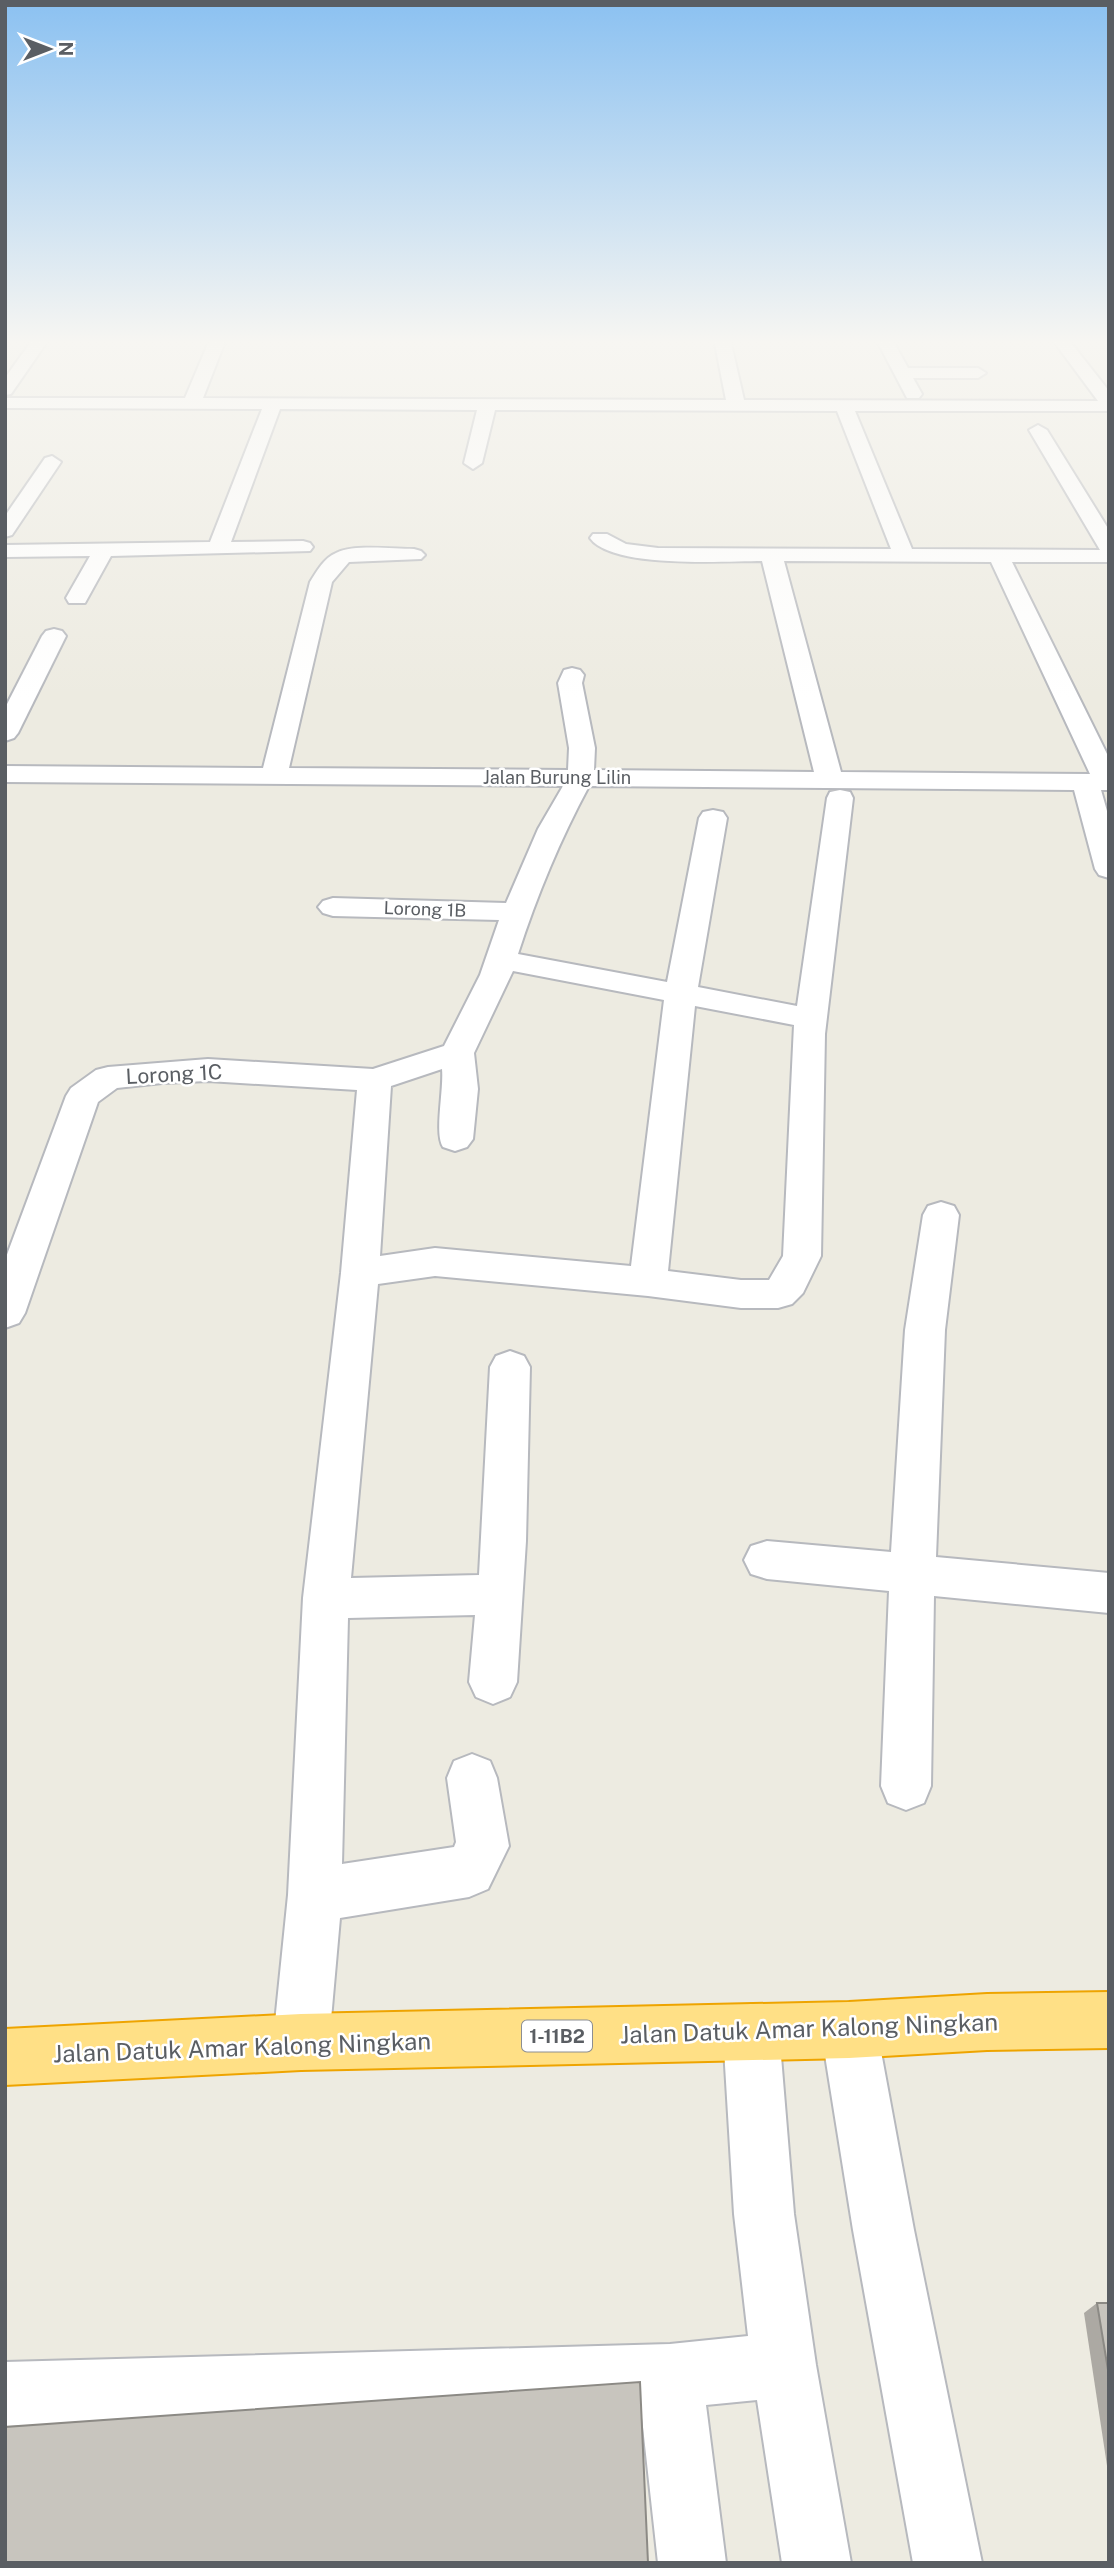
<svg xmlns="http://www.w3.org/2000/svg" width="1114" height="2568" viewBox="0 0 1114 2568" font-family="'Public Sans',sans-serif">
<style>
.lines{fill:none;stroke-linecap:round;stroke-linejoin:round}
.minor-casing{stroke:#b7b9be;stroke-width:4}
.highway-casing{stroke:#eea400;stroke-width:4}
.minor{fill:#fff;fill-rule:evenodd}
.highway{fill:#ffe086;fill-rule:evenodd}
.wall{fill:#aca9a3}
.building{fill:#c8c5be;stroke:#8c8a85;stroke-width:2}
.labels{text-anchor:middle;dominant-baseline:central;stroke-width:5;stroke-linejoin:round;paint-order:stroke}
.far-street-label{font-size:18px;fill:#5a5e63;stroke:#fff}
.shield{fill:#fff;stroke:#8c8e92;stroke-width:2}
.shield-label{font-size:19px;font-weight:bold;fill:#5a5e63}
.street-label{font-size:21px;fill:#5a5e63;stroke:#fff}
.near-street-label{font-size:24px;fill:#5a5e63;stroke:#fff}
</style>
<rect width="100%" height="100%" fill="#edebe1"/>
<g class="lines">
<g class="minor-casing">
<g id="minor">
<path d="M 33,339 L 49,339 L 11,394 L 5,395 L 5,378 Z"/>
<path d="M 210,339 L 226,339 L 203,398 L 726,400 L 714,339 L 730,339 L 744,400 L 1098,401 L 1052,339 L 1068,339 L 1109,391 L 1109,411 L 855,411 L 912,549 L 1100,550 L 1029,430 L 1038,425 L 1047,430 L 1109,530 L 1109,562 L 1012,562 L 1109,758 L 1109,790 L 1101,790 L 1109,818 L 1109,878 L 1099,875 L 1095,869 L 1074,790 L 589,786 C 560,840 537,895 518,954 L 667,982 L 699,818 L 703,812 L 713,810 L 723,812 L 727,818 L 698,987 L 797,1006 L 827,798 L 830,792 L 840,790 L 850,792 L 853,798 L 825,1034 L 821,1256 L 803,1293 L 792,1304 L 778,1308 L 741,1308 L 648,1296 L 435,1276 L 378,1284 L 351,1578 L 479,1575 L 490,1367 L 496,1356 L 510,1351 L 524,1356 L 530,1367 L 526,1541 L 517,1682 L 510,1697 L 493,1704 L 476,1697 L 469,1682 L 475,1615 L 348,1618 L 342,1864 L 454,1847 L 456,1842 L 447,1778 L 454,1761 L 472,1754 L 490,1761 L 497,1778 L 509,1846 L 488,1889 L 469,1897 L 340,1918 L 329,2042 L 321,2062 L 301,2070 L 281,2062 L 273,2042 L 288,1895 L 303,1598 L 341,1273 L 357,1090 L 208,1081 L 162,1083 L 117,1088 L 98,1102 L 25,1313 L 19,1323 L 5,1328 L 5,1260 L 66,1096 L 71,1088 L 96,1070 L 108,1067 L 208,1059 L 373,1069 L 444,1046 L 480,975 L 499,920 L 333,916 L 323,913 L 318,907 L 323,901 L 333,898 L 506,903 L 538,829 L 563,786 L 5,782 L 5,766 L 263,768 L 310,582 C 317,571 324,558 336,553 C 353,544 394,549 414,549 L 421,551 L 425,555 L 421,559 L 349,562 L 332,582 L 289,768 L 568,770 L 569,748 L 558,683 L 564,670 L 572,668 L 580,670 L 584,675 L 582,683 L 595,748 L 594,770 L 814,772 L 762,561 C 725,561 612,569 590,538 L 593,534 L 607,534 L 626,544 L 658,548 L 891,549 L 837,411 L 495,410 L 482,463 L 473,469 L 464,463 L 477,410 L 280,409 L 231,542 L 303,541 L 310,543 L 313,547 L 310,551 L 111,556 L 85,603 L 69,603 L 66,598 L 90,556 L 5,557 L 5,545 L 210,542 L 262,409 L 5,408 L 5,398 L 185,398 ZM 784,561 L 991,562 L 1090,774 L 841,772 ZM 513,971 L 664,1000 L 631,1266 L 435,1248 L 380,1256 L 391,1086 L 442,1069 C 444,1090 434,1134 443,1147 L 455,1151 L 467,1147 L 473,1139 L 478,1089 L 474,1053 ZM 695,1006 L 794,1025 L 783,1256 L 769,1280 L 741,1280 L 668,1271 Z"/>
<path d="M 876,339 L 892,339 L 908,368 L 978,368 L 986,373 L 978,378 L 913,378 L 922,394 L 919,398 L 907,398 Z"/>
<path d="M 52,456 L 61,462 L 12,535 L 5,537 L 5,516 L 45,458 Z"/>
<path d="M 54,629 L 62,631 L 66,636 L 18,733 L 14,738 L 5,741 L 5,708 L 42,636 L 46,631 Z"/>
<path d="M 941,1202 L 954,1206 L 959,1215 L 945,1330 L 936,1557 L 1109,1573 L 1109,1613 L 934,1596 L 931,1786 L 924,1803 L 906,1810 L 888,1803 L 881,1786 L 889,1591 L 767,1579 L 751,1574 L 744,1560 L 751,1546 L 767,1541 L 891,1552 L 905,1330 L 923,1215 L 928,1206 Z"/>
<path d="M 849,2002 L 869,2010 L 877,2030 L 914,2230 L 982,2563 L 913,2563 L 853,2230 L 821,2030 L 829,2010 Z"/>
<path d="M 751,2004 L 771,2012 L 779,2032 L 794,2214 L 816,2365 L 851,2563 L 782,2563 L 757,2400 L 706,2405 L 726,2563 L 658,2563 L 641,2409 L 5,2426 L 5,2362 L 670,2344 L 748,2336 L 734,2214 L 723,2032 L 731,2012 Z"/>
</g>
</g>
<g class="highway-casing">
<path id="highway" d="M 1109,1992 L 1109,2048 L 987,2050 L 849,2058 L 301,2070 L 5,2085 L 5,2029 L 301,2014 L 849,2002 L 987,1994 Z"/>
</g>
<use href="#minor" class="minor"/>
<use href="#highway" class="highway"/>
</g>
<path class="wall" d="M 1097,2303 L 1109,2303 L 1109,2479 L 1084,2313 Z"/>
<g class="building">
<path d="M 1097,2303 L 1109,2303 L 1109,2376 Z"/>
<path d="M 640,2382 L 648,2563 L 5,2563 L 5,2427 Z"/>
</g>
<linearGradient id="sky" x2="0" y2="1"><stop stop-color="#8bc1f1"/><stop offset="0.49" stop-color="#f7f6f2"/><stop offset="1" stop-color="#f7f6f2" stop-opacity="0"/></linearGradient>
<rect width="1114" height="698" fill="url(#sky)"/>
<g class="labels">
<g class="far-street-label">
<text x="557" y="777">Jalan Burung Lilin</text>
<text transform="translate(425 909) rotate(2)">Lorong 1B</text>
</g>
<rect class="shield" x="522" y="2020.5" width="70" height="31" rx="5"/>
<g class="shield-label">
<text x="557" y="2036">1-11B2</text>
</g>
<g class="street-label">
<text transform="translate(174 1074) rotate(-3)">Lorong 1C</text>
</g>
<g class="near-street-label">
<text transform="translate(809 2028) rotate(-2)">Jalan Datuk Amar Kalong Ningkan</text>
<text transform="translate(242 2047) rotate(-2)">Jalan Datuk Amar Kalong Ningkan</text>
</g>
</g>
<rect width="1114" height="2568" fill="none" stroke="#5a5e63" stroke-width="14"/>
<g transform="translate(49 49) rotate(90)" stroke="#ffffff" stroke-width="5" paint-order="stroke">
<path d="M0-5L12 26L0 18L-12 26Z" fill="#5a5e63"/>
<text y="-10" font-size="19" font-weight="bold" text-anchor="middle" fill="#5a5e63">N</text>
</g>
</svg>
